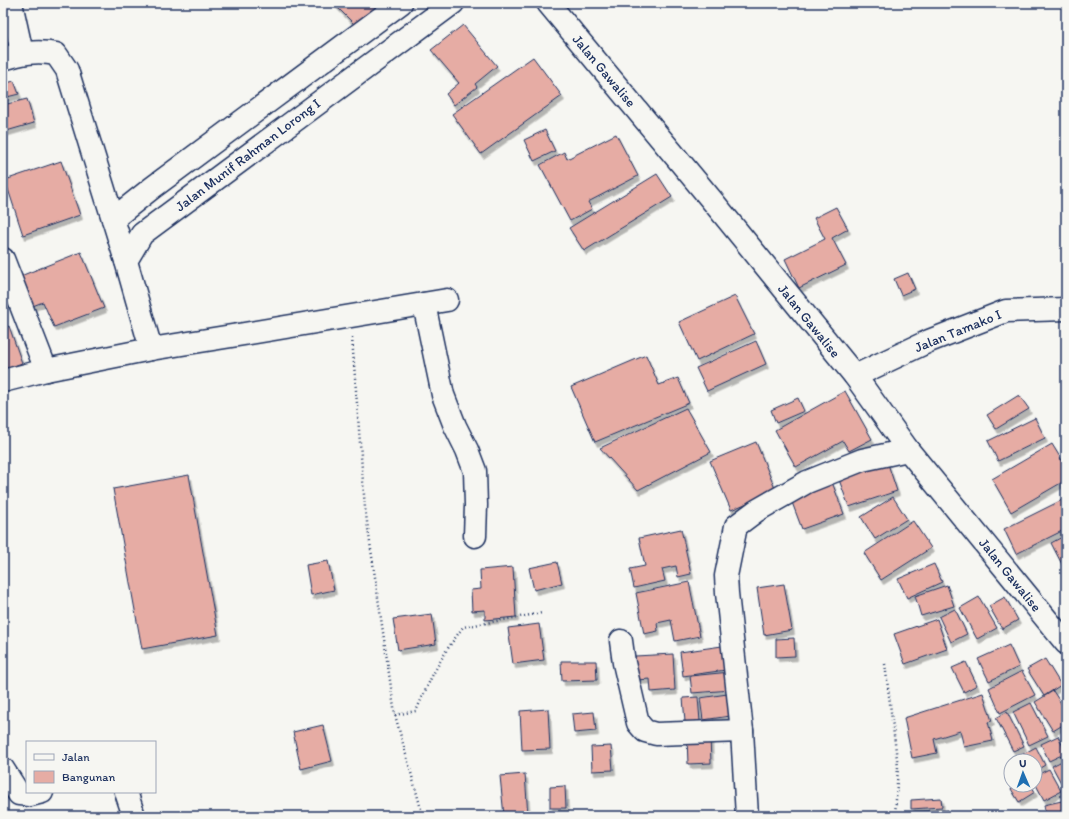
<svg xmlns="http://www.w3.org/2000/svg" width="1069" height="819" viewBox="0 0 1069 819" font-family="Itim,sans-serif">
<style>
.building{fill:#e6aca4;stroke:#1b2f5e;filter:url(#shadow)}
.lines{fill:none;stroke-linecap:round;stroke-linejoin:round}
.minor-casing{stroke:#1b2f5e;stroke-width:25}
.path{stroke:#1b2f5e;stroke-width:2.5;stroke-dasharray:1 3;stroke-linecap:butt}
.minor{stroke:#f6f6f2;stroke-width:22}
.labels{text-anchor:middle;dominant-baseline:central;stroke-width:3;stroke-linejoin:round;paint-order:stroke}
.street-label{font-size:14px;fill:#1b2f5e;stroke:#f6f6f2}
</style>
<defs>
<filter id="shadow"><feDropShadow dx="2.5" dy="4.5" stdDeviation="0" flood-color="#0004"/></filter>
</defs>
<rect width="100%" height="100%" fill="#f6f6f2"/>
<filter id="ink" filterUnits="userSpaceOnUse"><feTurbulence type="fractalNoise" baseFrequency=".025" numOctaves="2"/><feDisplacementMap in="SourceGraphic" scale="8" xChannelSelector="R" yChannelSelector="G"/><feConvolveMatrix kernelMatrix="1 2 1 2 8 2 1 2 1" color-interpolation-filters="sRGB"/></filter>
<g filter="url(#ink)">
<g class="building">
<path d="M 333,3 L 378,3 L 380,6 L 358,28 Z"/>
<path d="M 463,25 L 497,66 L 475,84 L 477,87 L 454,105 L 446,94 L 459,83 L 431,50 Z"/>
<path d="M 533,57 L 562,96 L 481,154 L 452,114 Z"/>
<path d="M 14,81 L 19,94 L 3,98 L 3,84 Z"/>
<path d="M 27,99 L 34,123 L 3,132 L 3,105 Z"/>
<path d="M 545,130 L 555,151 L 534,161 L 524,140 Z"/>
<path d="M 616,134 L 638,176 L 588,202 L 592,209 L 570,221 L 540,165 L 564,152 L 567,159 Z"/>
<path d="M 61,161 L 80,215 L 23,235 L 5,180 Z"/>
<path d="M 657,174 L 672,197 L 584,251 L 569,228 Z"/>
<path d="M 836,207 L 848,229 L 832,238 L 846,265 L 799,288 L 785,259 L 825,239 L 814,218 Z"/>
<path d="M 81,252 L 104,308 L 54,327 L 43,302 L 30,307 L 18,277 Z"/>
<path d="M 908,273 L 915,289 L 901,295 L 894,279 Z"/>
<path d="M 735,296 L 754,334 L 697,361 L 679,322 Z"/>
<path d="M 9,326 L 22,363 L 3,370 L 3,329 Z"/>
<path d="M 756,341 L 766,364 L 707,391 L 696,368 Z"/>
<path d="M 646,355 L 659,385 L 678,378 L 689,403 L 595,442 L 571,387 Z"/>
<path d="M 845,391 L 872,439 L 849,451 L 843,441 L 796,467 L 775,430 Z"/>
<path d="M 1019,395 L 1029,409 L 996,429 L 987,415 Z"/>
<path d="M 798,398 L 804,411 L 776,423 L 771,410 Z"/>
<path d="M 686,408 L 711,452 L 638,490 L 600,448 Z"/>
<path d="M 1035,418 L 1045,438 L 998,461 L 988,441 Z"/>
<path d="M 756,442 L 776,491 L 731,510 L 710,461 Z"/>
<path d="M 1052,444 L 1066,467 L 1066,480 L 1011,512 L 992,479 Z"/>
<path d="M 887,461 L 897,491 L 849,507 L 838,477 Z"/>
<path d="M 189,475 L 218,635 L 142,649 L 113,489 Z"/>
<path d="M 832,482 L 844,514 L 802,529 L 790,497 Z"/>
<path d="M 893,497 L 907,519 L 875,539 L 861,517 Z"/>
<path d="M 1066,498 L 1066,529 L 1016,554 L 1004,529 Z"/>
<path d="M 913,521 L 931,548 L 881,580 L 864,553 Z"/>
<path d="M 681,529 L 691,574 L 678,577 L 676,566 L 662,569 L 665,581 L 634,588 L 630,569 L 645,566 L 639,538 Z"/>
<path d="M 1066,535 L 1066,572 L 1051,543 Z"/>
<path d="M 328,561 L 334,590 L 311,595 L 306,565 Z"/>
<path d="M 557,562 L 562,583 L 534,590 L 529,568 Z"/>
<path d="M 934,564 L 942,582 L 907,598 L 898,579 Z"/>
<path d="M 513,567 L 516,617 L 485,620 L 485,610 L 472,611 L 471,590 L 481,589 L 480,570 Z"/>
<path d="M 689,582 L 700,636 L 675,641 L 671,620 L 657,623 L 658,631 L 644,634 L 636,593 Z"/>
<path d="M 784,584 L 792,630 L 764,635 L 757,588 Z"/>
<path d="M 947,585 L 954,606 L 921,616 L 915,596 Z"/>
<path d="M 979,597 L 997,628 L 977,639 L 960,608 Z"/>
<path d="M 1005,597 L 1018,620 L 1002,629 L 989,606 Z"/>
<path d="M 955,609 L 967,634 L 951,642 L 939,617 Z"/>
<path d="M 432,614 L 436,644 L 398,650 L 393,619 Z"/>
<path d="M 937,619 L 947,649 L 905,664 L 894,634 Z"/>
<path d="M 539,624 L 544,660 L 513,664 L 508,628 Z"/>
<path d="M 794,638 L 795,656 L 776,657 L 776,639 Z"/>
<path d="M 1009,645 L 1019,667 L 989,681 L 978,659 Z"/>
<path d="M 722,646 L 726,670 L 683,676 L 680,652 Z"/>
<path d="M 673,654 L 675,690 L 651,692 L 650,679 L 637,680 L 635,656 Z"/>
<path d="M 1045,659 L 1061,685 L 1044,696 L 1027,669 Z"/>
<path d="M 561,661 L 596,661 L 597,680 L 562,681 Z"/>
<path d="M 966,662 L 977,685 L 964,692 L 952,668 Z"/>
<path d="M 1022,671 L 1035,695 L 1000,713 L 989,688 Z"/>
<path d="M 730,672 L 731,690 L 692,693 L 690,676 Z"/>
<path d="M 1053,691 L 1066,711 L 1066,723 L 1053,731 L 1035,702 Z"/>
<path d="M 734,693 L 737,715 L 703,720 L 700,698 Z"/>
<path d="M 983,693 L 992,721 L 988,722 L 993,741 L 964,747 L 960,731 L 934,739 L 937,753 L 912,758 L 904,718 Z"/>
<path d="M 698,697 L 700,721 L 685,722 L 683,698 Z"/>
<path d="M 1031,703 L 1048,736 L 1029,745 L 1013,712 Z"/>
<path d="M 548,709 L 550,749 L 522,750 L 520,711 Z"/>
<path d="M 594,712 L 596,731 L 574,733 L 572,714 Z"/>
<path d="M 1007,712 L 1024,746 L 1013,751 L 996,718 Z"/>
<path d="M 323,725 L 332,761 L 301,769 L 293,732 Z"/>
<path d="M 710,736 L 711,763 L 688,764 L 687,738 Z"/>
<path d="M 1058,736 L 1066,753 L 1049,761 L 1041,744 Z"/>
<path d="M 611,746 L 613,770 L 592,771 L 591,747 Z"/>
<path d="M 1036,747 L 1045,765 L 1035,771 L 1035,761 L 1022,761 L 1019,756 Z"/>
<path d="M 1066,759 L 1066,792 L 1052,766 Z"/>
<path d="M 1049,769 L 1061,791 L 1044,800 L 1035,783 L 1035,776 Z"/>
<path d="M 525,774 L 528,816 L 504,816 L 500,776 Z"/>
<path d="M 1017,785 L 1031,785 L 1035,792 L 1019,802 L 1011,789 Z"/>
<path d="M 565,786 L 566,808 L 550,808 L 550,787 Z"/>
<path d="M 941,798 L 942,807 L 911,809 L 911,800 Z"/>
<path d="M 1066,800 L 1066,816 L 1046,816 L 1044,805 Z"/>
<path d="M 948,810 L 948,816 L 915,816 L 915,812 Z"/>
<path d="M 1038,812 L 1040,816 L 1028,816 Z"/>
<path d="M 848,813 L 848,816 L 824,816 L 824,815 Z"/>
</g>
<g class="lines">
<g class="minor-casing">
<g id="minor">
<path d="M 11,3 L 22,53"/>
<path d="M 548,3 L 715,204 L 855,376 L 908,450 L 1066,643"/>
<path d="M 3,59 C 21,53 37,50 56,54 L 67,70 L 126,261"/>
<path d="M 113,219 L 152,188 L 401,3"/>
<path d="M 3,259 L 46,370"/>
<path d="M 424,304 L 443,395 L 455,426 L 467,450 L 475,471 L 476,505 L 475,536"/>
<path d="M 151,349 L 126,261 L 142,234 L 453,3"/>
<path d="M 855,376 L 929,341 L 1006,311 L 1066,309"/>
<path d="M 3,381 L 46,370 L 151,349 L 244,334 L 447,300"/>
<path d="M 621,641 L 624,663 L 638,723 L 645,731 L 656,734 L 742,731"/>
<path d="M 3,769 L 19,794 L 30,795 L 42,792"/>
<path d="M 126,792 L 134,816"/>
<path d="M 747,816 L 742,731 L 727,593 L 726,576 L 736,526 L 756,511 L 807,482 L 862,460 L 908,450"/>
</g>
</g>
<g class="path">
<path d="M 352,338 L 365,508 L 395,715 L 423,816"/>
<path d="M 885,664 L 898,767 L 895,816"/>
<path d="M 395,715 L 416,711 L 432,676 L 446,651 L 463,627 L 542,613"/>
</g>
<use href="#minor" class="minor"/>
</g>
</g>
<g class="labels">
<g class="street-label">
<text transform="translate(604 71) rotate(50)">Jalan Gawalise</text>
<text transform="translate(248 155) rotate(-37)">Jalan Munif Rahman Lorong I</text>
<text transform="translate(809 321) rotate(51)">Jalan Gawalise</text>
<text transform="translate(958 331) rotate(-22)">Jalan Tamako I</text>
<text transform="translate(1010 575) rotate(51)">Jalan Gawalise</text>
</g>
</g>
<rect width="1069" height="819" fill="none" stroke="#f6f6f2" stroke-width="16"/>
<rect x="8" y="8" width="1053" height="803" fill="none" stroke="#1b2f5e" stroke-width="1.5" filter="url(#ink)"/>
<rect x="26" y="741" width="130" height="52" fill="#f6f6f2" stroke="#9ea6b7"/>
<rect x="34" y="754" width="20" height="6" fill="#f6f6f2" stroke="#9ea6b7"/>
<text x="62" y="761" font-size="12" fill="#1b2f5e">Jalan</text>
<rect x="34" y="771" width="20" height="12" fill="#e6aca4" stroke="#9ea6b7"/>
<text x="62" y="781" font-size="12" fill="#1b2f5e">Bangunan</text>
<g transform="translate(1023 773) rotate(358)"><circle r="19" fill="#f6f6f2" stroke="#9ea6b7"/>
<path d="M0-3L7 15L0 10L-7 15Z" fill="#1f6fb2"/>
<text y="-6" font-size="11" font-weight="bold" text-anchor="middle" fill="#1b2f5e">U</text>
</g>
</svg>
